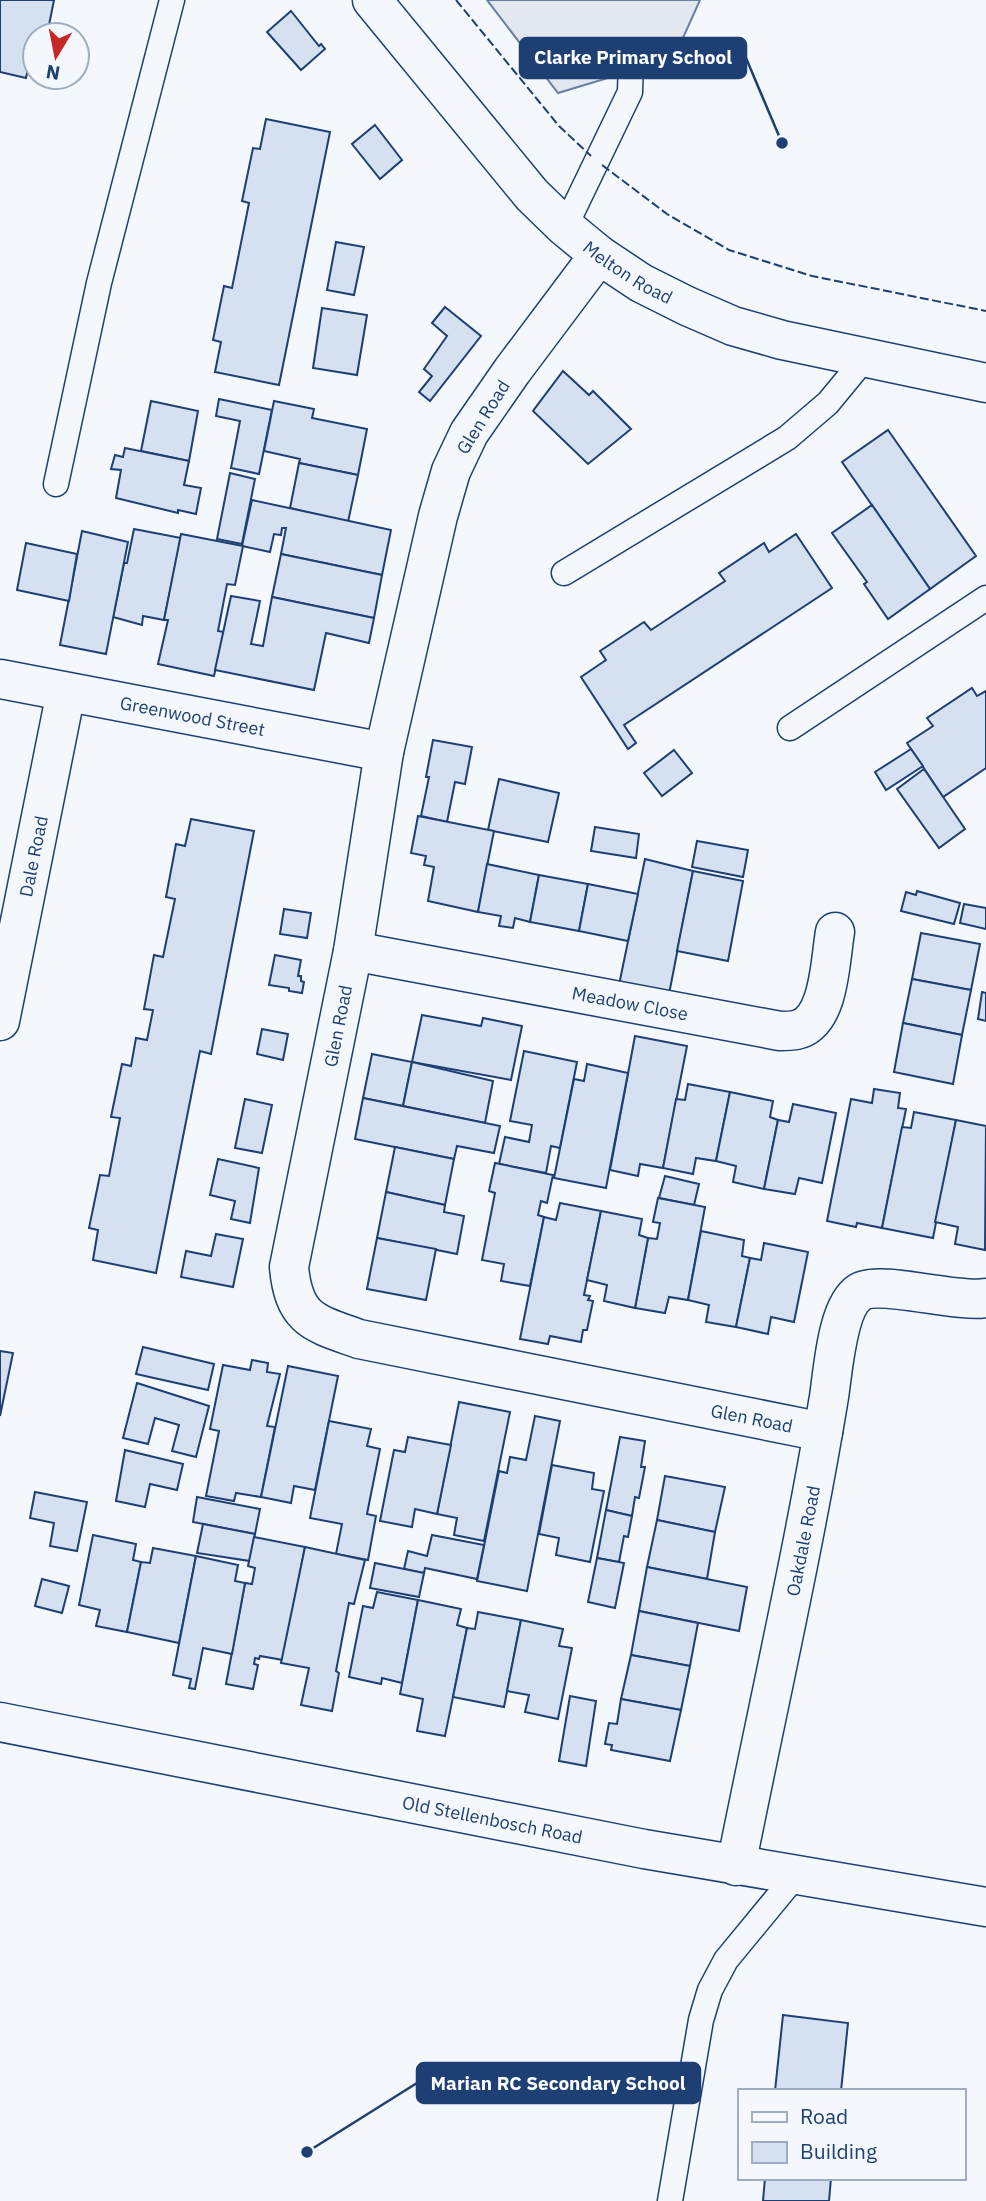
<svg xmlns="http://www.w3.org/2000/svg" width="986" height="2201" viewBox="0 0 986 2201" font-family="'IBM Plex Sans',sans-serif">
<style>
.parking{fill:#e3e8f0;stroke:#687fa3;stroke-width:2}
.building{fill:#d5e0f0;stroke:#1d3f73;stroke-width:2}
.lines{fill:none;stroke-linecap:round;stroke-linejoin:round}
.service-casing{stroke:#1d3f73;stroke-width:27}
.minor-casing{stroke:#1d3f73;stroke-width:41}
.service{stroke:#f4f7fb;stroke-width:24}
.minor{stroke:#f4f7fb;stroke-width:38}
.fence{stroke:#1d3f73;stroke-width:2;stroke-dasharray:9 3.5;stroke-linecap:butt}
.labels{text-anchor:middle;dominant-baseline:central;stroke-width:5;stroke-linejoin:round;paint-order:stroke}
.street-label{font-size:18px;fill:#1d3f73;stroke:#f4f7fb}
.leader{fill:none;stroke:#1d3f73;stroke-width:2.5}
.callout-dot{fill:#1d3f73;stroke:#f4f7fb;stroke-width:2.5}
.callout{fill:#1d3f73;stroke:#1d3f73;stroke-width:2.5}
.callout-label{font-size:19px;text-anchor:middle;font-weight:bold;fill:#fff}
</style>
<rect width="100%" height="100%" fill="#f4f7fb"/>
<path class="parking" d="M 487,0 L 700,0 L 674,58 L 558,93 Z"/>
<g class="building">
<path d="M 0,0 L 54,0 L 47,35 L 35,35 L 35,48 L 33,47 L 26,78 L 0,72 Z"/>
<path d="M 291,11 L 319,46 L 321,44 L 325,49 L 301,70 L 267,32 Z"/>
<path d="M 266,119 L 330,132 L 279,385 L 215,372 L 221,342 L 213,340 L 224,286 L 232,288 L 249,203 L 242,201 L 253,148 L 260,149 Z"/>
<path d="M 375,125 L 402,160 L 380,179 L 352,144 Z"/>
<path d="M 336,242 L 364,247 L 354,295 L 327,290 Z"/>
<path d="M 445,307 L 481,336 L 430,401 L 419,392 L 432,376 L 424,369 L 447,336 L 432,323 Z"/>
<path d="M 322,308 L 367,315 L 357,375 L 313,368 Z"/>
<path d="M 563,371 L 589,395 L 593,391 L 631,429 L 588,464 L 533,411 Z"/>
<path d="M 219,399 L 272,410 L 259,474 L 231,468 L 240,421 L 216,416 Z"/>
<path d="M 151,401 L 198,411 L 189,461 L 141,451 Z"/>
<path d="M 274,401 L 314,409 L 312,418 L 367,429 L 358,475 L 299,463 L 300,459 L 264,451 Z"/>
<path d="M 888,430 L 976,556 L 930,589 L 842,462 Z"/>
<path d="M 125,448 L 189,461 L 184,485 L 201,488 L 196,514 L 178,510 L 178,513 L 116,498 L 121,470 L 111,469 L 115,455 L 123,457 Z"/>
<path d="M 299,463 L 358,475 L 348,522 L 290,508 Z"/>
<path d="M 230,473 L 255,479 L 242,544 L 217,539 Z"/>
<path d="M 252,500 L 391,530 L 382,575 L 281,554 L 286,528 L 282,528 L 281,535 L 274,534 L 270,552 L 242,546 Z"/>
<path d="M 872,505 L 930,589 L 888,619 L 864,584 L 867,582 L 832,533 Z"/>
<path d="M 134,529 L 181,538 L 164,620 L 143,616 L 142,625 L 113,617 L 124,563 L 127,563 Z"/>
<path d="M 82,531 L 128,542 L 106,654 L 60,645 Z"/>
<path d="M 181,534 L 243,546 L 235,585 L 227,584 L 218,631 L 224,632 L 214,676 L 158,664 L 168,620 L 164,620 Z"/>
<path d="M 796,534 L 832,588 L 624,725 L 636,743 L 628,749 L 581,677 L 606,660 L 600,651 L 644,622 L 651,630 L 725,581 L 719,573 L 764,543 L 769,552 Z"/>
<path d="M 26,543 L 77,554 L 69,601 L 17,590 Z"/>
<path d="M 281,554 L 382,575 L 374,618 L 272,597 Z"/>
<path d="M 231,596 L 260,601 L 251,644 L 263,646 L 272,597 L 374,618 L 369,643 L 326,633 L 314,690 L 215,670 Z"/>
<path d="M 972,688 L 977,696 L 986,691 L 986,768 L 943,797 L 907,743 L 933,726 L 927,718 Z"/>
<path d="M 433,740 L 472,747 L 465,784 L 455,782 L 447,822 L 421,816 L 429,777 L 426,777 Z"/>
<path d="M 911,749 L 923,766 L 886,790 L 875,772 Z"/>
<path d="M 674,750 L 692,773 L 662,796 L 644,773 Z"/>
<path d="M 924,769 L 965,829 L 939,848 L 897,789 Z"/>
<path d="M 499,779 L 559,793 L 548,842 L 488,830 Z"/>
<path d="M 418,816 L 494,831 L 478,912 L 428,901 L 434,867 L 424,865 L 426,856 L 411,853 Z"/>
<path d="M 191,819 L 254,831 L 211,1054 L 200,1051 L 156,1273 L 93,1260 L 98,1230 L 89,1228 L 100,1175 L 109,1176 L 120,1118 L 111,1117 L 122,1064 L 131,1066 L 136,1038 L 147,1040 L 153,1010 L 144,1009 L 154,955 L 163,957 L 175,899 L 166,897 L 176,844 L 185,846 Z"/>
<path d="M 595,827 L 639,834 L 636,858 L 591,851 Z"/>
<path d="M 697,841 L 748,850 L 743,877 L 692,867 Z"/>
<path d="M 645,859 L 693,871 L 669,994 L 619,985 Z"/>
<path d="M 487,864 L 539,875 L 530,922 L 515,918 L 513,928 L 499,926 L 501,916 L 478,912 Z"/>
<path d="M 693,871 L 743,881 L 728,961 L 677,951 Z"/>
<path d="M 539,875 L 588,884 L 579,931 L 530,922 Z"/>
<path d="M 588,884 L 638,894 L 628,941 L 579,931 Z"/>
<path d="M 917,891 L 960,903 L 954,924 L 901,911 L 906,892 L 916,895 Z"/>
<path d="M 964,904 L 986,908 L 986,929 L 960,923 Z"/>
<path d="M 284,909 L 311,913 L 307,938 L 280,934 Z"/>
<path d="M 921,933 L 980,944 L 971,990 L 912,979 Z"/>
<path d="M 275,955 L 301,960 L 298,976 L 301,976 L 301,981 L 304,982 L 302,993 L 289,991 L 289,988 L 269,985 Z"/>
<path d="M 912,979 L 971,990 L 962,1035 L 903,1023 Z"/>
<path d="M 982,992 L 986,993 L 986,1021 L 978,1019 Z"/>
<path d="M 422,1015 L 481,1026 L 483,1018 L 522,1026 L 511,1080 L 412,1062 Z"/>
<path d="M 903,1023 L 962,1035 L 953,1084 L 894,1072 Z"/>
<path d="M 262,1029 L 288,1034 L 283,1060 L 257,1054 Z"/>
<path d="M 635,1036 L 687,1046 L 663,1168 L 640,1164 L 638,1176 L 610,1170 Z"/>
<path d="M 524,1051 L 577,1062 L 560,1148 L 551,1146 L 546,1173 L 499,1164 L 505,1137 L 529,1142 L 532,1125 L 510,1121 Z"/>
<path d="M 372,1054 L 412,1062 L 403,1106 L 363,1098 Z"/>
<path d="M 412,1062 L 493,1081 L 485,1123 L 403,1106 Z"/>
<path d="M 587,1064 L 628,1073 L 606,1188 L 554,1178 L 574,1079 L 584,1081 Z"/>
<path d="M 688,1084 L 730,1092 L 716,1161 L 696,1158 L 693,1174 L 663,1168 L 676,1099 L 685,1100 Z"/>
<path d="M 874,1089 L 900,1093 L 898,1108 L 906,1109 L 882,1228 L 857,1223 L 856,1227 L 827,1221 L 851,1099 L 872,1103 Z"/>
<path d="M 730,1092 L 773,1101 L 770,1117 L 778,1120 L 764,1189 L 733,1182 L 736,1166 L 716,1161 Z"/>
<path d="M 363,1098 L 500,1126 L 494,1153 L 457,1146 L 454,1159 L 355,1139 Z"/>
<path d="M 245,1099 L 272,1105 L 262,1153 L 235,1148 Z"/>
<path d="M 793,1104 L 836,1113 L 822,1183 L 799,1178 L 795,1194 L 764,1189 L 778,1120 L 789,1122 Z"/>
<path d="M 914,1112 L 956,1120 L 933,1238 L 882,1228 L 902,1127 L 911,1128 Z"/>
<path d="M 956,1120 L 986,1126 L 985,1250 L 955,1244 L 958,1227 L 935,1222 Z"/>
<path d="M 395,1147 L 454,1159 L 445,1205 L 386,1192 Z"/>
<path d="M 218,1159 L 259,1168 L 250,1223 L 231,1219 L 235,1201 L 210,1195 Z"/>
<path d="M 495,1163 L 553,1175 L 547,1203 L 541,1201 L 538,1215 L 544,1217 L 530,1286 L 501,1281 L 504,1264 L 482,1260 L 495,1193 L 489,1191 Z"/>
<path d="M 665,1176 L 699,1184 L 694,1205 L 659,1198 Z"/>
<path d="M 386,1192 L 445,1205 L 444,1212 L 464,1216 L 457,1254 L 377,1238 Z"/>
<path d="M 658,1198 L 705,1207 L 688,1300 L 669,1297 L 665,1313 L 635,1308 L 648,1238 L 657,1239 L 660,1223 L 653,1222 Z"/>
<path d="M 560,1203 L 601,1211 L 584,1295 L 590,1296 L 588,1300 L 593,1301 L 587,1330 L 583,1330 L 581,1342 L 550,1336 L 548,1344 L 520,1339 L 544,1217 L 556,1220 Z"/>
<path d="M 601,1211 L 642,1219 L 639,1235 L 648,1238 L 635,1308 L 604,1301 L 607,1285 L 587,1280 Z"/>
<path d="M 701,1231 L 744,1240 L 742,1256 L 750,1258 L 736,1327 L 706,1322 L 709,1305 L 688,1300 Z"/>
<path d="M 216,1234 L 243,1239 L 233,1287 L 181,1277 L 186,1251 L 211,1256 Z"/>
<path d="M 377,1238 L 436,1249 L 426,1300 L 367,1289 Z"/>
<path d="M 764,1243 L 808,1252 L 794,1322 L 771,1317 L 768,1334 L 736,1327 L 750,1258 L 761,1260 Z"/>
<path d="M 143,1347 L 214,1364 L 208,1390 L 136,1374 Z"/>
<path d="M 0,1351 L 13,1353 L 0,1416 Z"/>
<path d="M 252,1360 L 268,1363 L 267,1372 L 280,1374 L 267,1426 L 275,1427 L 261,1497 L 236,1493 L 234,1501 L 206,1496 L 219,1431 L 210,1429 L 223,1365 L 250,1370 Z"/>
<path d="M 288,1366 L 338,1376 L 315,1490 L 294,1486 L 291,1503 L 261,1497 Z"/>
<path d="M 137,1383 L 209,1406 L 196,1457 L 172,1451 L 179,1425 L 155,1418 L 148,1444 L 123,1438 Z"/>
<path d="M 459,1402 L 510,1412 L 484,1541 L 454,1535 L 457,1518 L 437,1514 Z"/>
<path d="M 535,1416 L 560,1421 L 527,1591 L 477,1581 L 499,1471 L 507,1473 L 510,1457 L 526,1460 Z"/>
<path d="M 329,1421 L 371,1429 L 367,1446 L 380,1449 L 367,1514 L 376,1516 L 368,1560 L 336,1554 L 342,1524 L 310,1518 Z"/>
<path d="M 408,1437 L 451,1445 L 437,1514 L 415,1509 L 412,1527 L 380,1521 L 394,1450 L 405,1452 Z"/>
<path d="M 620,1437 L 645,1441 L 641,1467 L 645,1467 L 639,1498 L 635,1497 L 632,1516 L 606,1510 Z"/>
<path d="M 125,1450 L 183,1464 L 177,1490 L 150,1484 L 145,1507 L 116,1501 Z"/>
<path d="M 552,1465 L 594,1473 L 592,1489 L 604,1491 L 590,1562 L 556,1555 L 559,1538 L 539,1534 Z"/>
<path d="M 665,1476 L 725,1487 L 715,1532 L 657,1520 Z"/>
<path d="M 35,1492 L 87,1502 L 77,1551 L 50,1546 L 54,1523 L 30,1518 Z"/>
<path d="M 197,1497 L 260,1509 L 255,1534 L 193,1522 Z"/>
<path d="M 606,1510 L 632,1516 L 628,1537 L 624,1536 L 619,1562 L 597,1558 Z"/>
<path d="M 657,1520 L 715,1532 L 707,1579 L 647,1567 Z"/>
<path d="M 203,1524 L 255,1534 L 250,1561 L 197,1553 Z"/>
<path d="M 93,1535 L 136,1544 L 133,1560 L 141,1562 L 127,1632 L 96,1626 L 100,1610 L 79,1605 Z"/>
<path d="M 432,1535 L 484,1545 L 477,1579 L 425,1568 L 424,1573 L 404,1569 L 408,1551 L 427,1556 Z"/>
<path d="M 254,1537 L 305,1547 L 283,1660 L 260,1656 L 259,1659 L 255,1658 L 254,1664 L 258,1665 L 253,1689 L 226,1684 L 245,1583 L 252,1584 L 255,1568 L 248,1566 Z"/>
<path d="M 305,1547 L 365,1560 L 354,1604 L 349,1603 L 336,1671 L 339,1673 L 332,1711 L 301,1705 L 309,1668 L 281,1663 Z"/>
<path d="M 153,1548 L 196,1556 L 179,1643 L 127,1632 L 141,1562 L 150,1563 Z"/>
<path d="M 196,1556 L 238,1565 L 235,1581 L 245,1583 L 232,1654 L 203,1648 L 195,1689 L 189,1688 L 191,1679 L 173,1675 Z"/>
<path d="M 597,1558 L 624,1563 L 615,1608 L 588,1602 Z"/>
<path d="M 375,1563 L 424,1573 L 419,1597 L 370,1588 Z"/>
<path d="M 647,1567 L 747,1587 L 739,1631 L 639,1611 Z"/>
<path d="M 42,1579 L 69,1586 L 62,1613 L 35,1606 Z"/>
<path d="M 377,1592 L 418,1600 L 402,1683 L 382,1678 L 381,1684 L 349,1677 L 363,1606 L 373,1608 Z"/>
<path d="M 418,1600 L 461,1609 L 457,1625 L 467,1628 L 445,1736 L 417,1731 L 423,1699 L 400,1694 Z"/>
<path d="M 639,1611 L 698,1623 L 690,1666 L 631,1655 Z"/>
<path d="M 478,1612 L 521,1620 L 504,1707 L 453,1697 L 467,1628 L 475,1629 Z"/>
<path d="M 521,1620 L 563,1629 L 559,1646 L 572,1648 L 558,1719 L 525,1712 L 529,1695 L 507,1691 Z"/>
<path d="M 631,1655 L 690,1666 L 681,1710 L 621,1699 Z"/>
<path d="M 570,1696 L 596,1701 L 586,1766 L 559,1761 Z"/>
<path d="M 621,1699 L 681,1710 L 670,1761 L 611,1750 L 612,1745 L 605,1744 L 609,1723 L 617,1724 Z"/>
<path d="M 783,2015 L 848,2023 L 841,2091 L 775,2091 Z"/>
<path d="M 765,2178 L 831,2178 L 829,2201 L 763,2201 Z"/>
</g>
<g class="lines">
<g class="service-casing">
<g id="service">
<path d="M 565,227 L 630,92 L 631,59"/>
<path d="M 56,484 L 99,283 L 172,0"/>
<path d="M 564,573 L 787,438 L 828,403 L 865,358"/>
<path d="M 790,728 L 986,598"/>
<path d="M 670,2201 L 701,2020 L 710,1990 L 726,1960 L 796,1875"/>
</g>
</g>
<g class="minor-casing">
<g id="minor">
<path id="s1" d="M 372,0 L 532,195 L 565,227 L 599,255 L 641,283 L 687,306 L 733,326 L 782,340 L 986,383"/>
<path id="s2" d="M 599,255 L 512,371 L 469,433 L 451,471 L 438,516 L 384,752 L 353,951 L 289,1267 C 294,1320 314,1323 359,1339 L 823,1432"/>
<path id="s3" d="M 0,679 L 384,752"/>
<path id="s4" d="M 353,951 L 780,1031 C 785,1031 791,1031 796,1030 C 830,1023 830,960 835,932"/>
<path id="s5" d="M 0,1021 L 66,692"/>
<path id="s6" d="M 0,1722 L 644,1849 L 986,1907"/>
<path id="s7" d="M 736,1866 C 767,1710 803,1554 829,1397 C 833,1371 837,1306 860,1292 C 881,1280 956,1303 986,1298"/>
</g>
</g>
<use href="#service" class="service"/>
<use href="#minor" class="minor"/>
<g class="fence">
<path d="M 456,0 L 559,126 L 591,156"/>
<path d="M 602,165 L 667,214 L 729,250 L 812,276 L 986,311"/>
</g>
</g>
<g class="labels">
<g class="street-label">
<text stroke="none"><textPath href="#s1" startOffset="376">Melton Road</textPath></text>
<text transform="translate(483 417) rotate(-58)">Glen Road</text>
<text stroke="none"><textPath href="#s3" startOffset="196">Greenwood Street</textPath></text>
<text stroke="none"><textPath href="#s5" startOffset="168">Dale Road</textPath></text>
<text stroke="none"><textPath href="#s4" startOffset="282">Meadow Close</textPath></text>
<text transform="translate(338 1026) rotate(-79)">Glen Road</text>
<text stroke="none"><textPath href="#s2" startOffset="1586">Glen Road</textPath></text>
<text stroke="none"><textPath href="#s7" startOffset="332">Oakdale Road</textPath></text>
<text stroke="none"><textPath href="#s6" startOffset="502">Old Stellenbosch Road</textPath></text>
</g>
</g>
<path class="leader" d="M782 143L746 58M307 2152L417 2083"/>
<g class="callout-dot">
<circle cx="782" cy="143" r="7"/>
<circle cx="307" cy="2152" r="7"/>
</g>
<g class="callout">
<rect x="520" y="38" width="226" height="40" rx="7"/>
<rect x="417" y="2063" width="283" height="40" rx="7"/>
</g>
<g class="callout-label">
<text x="633" y="64">Clarke Primary School</text>
<text x="558" y="2090">Marian RC Secondary School</text>
</g>
<rect x="738" y="2089" width="228" height="91" fill="#f4f7fb" stroke="#9eadc5" stroke-width="2"/>
<rect x="752" y="2112" width="35" height="10" fill="#f4f7fb" stroke="#9eadc5" stroke-width="2"/>
<text x="800" y="2124" font-size="21" fill="#1d3f73">Road</text>
<rect x="752" y="2142" width="35" height="21" fill="#d5e0f0" stroke="#9eadc5" stroke-width="2"/>
<text x="800" y="2159" font-size="21" fill="#1d3f73">Building</text>
<g transform="translate(56 56) rotate(190)"><circle r="33" fill="#f4f7fb" stroke="#9eadc5" stroke-width="2"/>
<path d="M0-5L12 26L0 18L-12 26Z" fill="#c62828"/>
<text y="-10" font-size="19" font-weight="bold" text-anchor="middle" fill="#1d3f73">N</text>
</g>
</svg>
